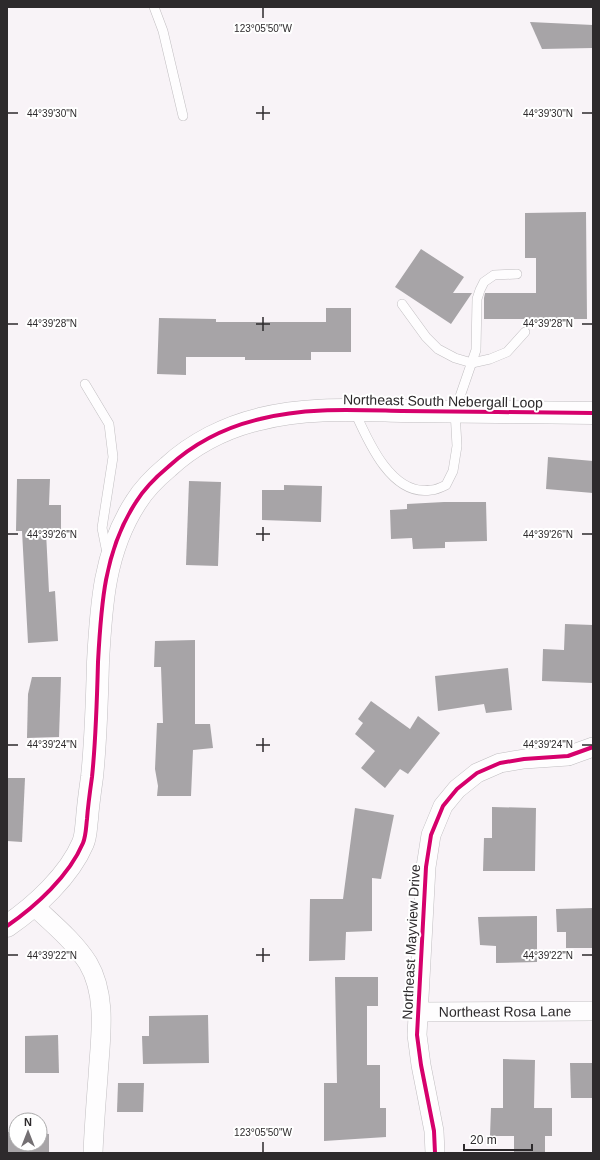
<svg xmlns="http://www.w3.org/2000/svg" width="600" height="1160" viewBox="0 0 600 1160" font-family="Arial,sans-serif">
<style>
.building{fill:#a7a4a7}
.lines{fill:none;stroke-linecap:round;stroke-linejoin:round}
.service-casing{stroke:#c1bec1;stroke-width:10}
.minor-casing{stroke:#c1bec1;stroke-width:20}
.tertiary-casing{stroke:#c1bec1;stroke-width:23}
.service{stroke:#fefdfe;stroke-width:9}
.minor{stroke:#fefdfe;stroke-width:19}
.tertiary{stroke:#fefdfe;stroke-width:22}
.cycleway-casing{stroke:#fff;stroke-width:6}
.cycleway{stroke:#d6006c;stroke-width:4}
.ticks{fill:none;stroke:#2d2a2c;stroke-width:1.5}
.labels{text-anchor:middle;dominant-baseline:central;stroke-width:4;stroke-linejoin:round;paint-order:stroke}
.street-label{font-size:14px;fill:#2d2a2c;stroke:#fff}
.ticks-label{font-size:10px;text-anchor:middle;fill:#2d2a2c;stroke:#fff;stroke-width:4;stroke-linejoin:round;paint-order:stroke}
</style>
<rect width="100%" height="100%" fill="#f8f3f7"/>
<g class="building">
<path d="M 530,22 L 593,25 L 593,48 L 542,49 Z"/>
<path d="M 586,212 L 587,319 L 484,319 L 484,298 L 485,293 L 536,293 L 536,258 L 525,258 L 525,213 Z"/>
<path d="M 421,249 L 464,277 L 453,293 L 472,293 L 451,324 L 395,287 Z"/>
<path d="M 326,308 L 351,308 L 351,352 L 311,352 L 311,360 L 245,360 L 245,357 L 186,357 L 186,375 L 157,374 L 159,318 L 216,319 L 216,322 L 326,322 Z"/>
<path d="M 548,457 L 593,461 L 593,493 L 546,489 Z"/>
<path d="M 17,479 L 50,479 L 49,505 L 61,505 L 61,532 L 46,532 L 49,592 L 55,591 L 58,641 L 28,643 L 22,531 L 16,531 Z"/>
<path d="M 189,481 L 221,482 L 218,566 L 186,565 Z"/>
<path d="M 284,485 L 322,486 L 321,522 L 262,520 L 262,490 L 284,490 Z"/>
<path d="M 444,502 L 486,502 L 487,541 L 445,542 L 445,548 L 413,549 L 412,538 L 391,539 L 390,510 L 407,509 L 407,504 Z"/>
<path d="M 565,624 L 593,625 L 593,683 L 542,681 L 543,649 L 564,650 Z"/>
<path d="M 195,640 L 195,724 L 210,724 L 213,748 L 193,750 L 191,796 L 157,796 L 158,786 L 155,769 L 157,723 L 163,723 L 161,667 L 154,667 L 155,641 Z"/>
<path d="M 508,668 L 512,710 L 486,713 L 484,704 L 438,711 L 435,676 Z"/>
<path d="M 32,677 L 61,677 L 59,737 L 27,738 L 28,694 Z"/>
<path d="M 371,701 L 410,729 L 418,716 L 440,733 L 408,774 L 400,769 L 385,788 L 361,768 L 375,751 L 355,734 L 363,723 L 358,719 Z"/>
<path d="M 7,778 L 25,778 L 22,842 L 7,841 Z"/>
<path d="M 492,807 L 536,808 L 535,871 L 483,871 L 484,838 L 492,838 Z"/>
<path d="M 355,808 L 394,815 L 381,879 L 372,878 L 372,931 L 346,932 L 345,960 L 309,961 L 310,899 L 343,899 Z"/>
<path d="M 593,908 L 593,948 L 566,948 L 566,932 L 557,932 L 556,909 Z"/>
<path d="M 537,916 L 537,962 L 496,963 L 496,946 L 480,945 L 478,917 Z"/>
<path d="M 335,977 L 378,977 L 378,1006 L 367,1006 L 367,1065 L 380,1065 L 380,1108 L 386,1108 L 386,1137 L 324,1141 L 324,1083 L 337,1083 Z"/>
<path d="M 208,1015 L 209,1063 L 143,1064 L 142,1036 L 149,1036 L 149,1016 Z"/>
<path d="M 58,1035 L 59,1073 L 25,1073 L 25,1036 Z"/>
<path d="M 503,1059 L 535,1060 L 534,1108 L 552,1108 L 552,1136 L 545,1136 L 545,1153 L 514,1153 L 514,1136 L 490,1136 L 491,1108 L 503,1108 Z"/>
<path d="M 570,1063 L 593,1063 L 593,1098 L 571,1098 Z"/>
<path d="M 118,1083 L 144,1083 L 143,1112 L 117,1112 Z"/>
<path d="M 7,1132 L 16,1132 L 16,1144 L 40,1144 L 40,1133 L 49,1134 L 49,1153 L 7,1153 Z"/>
</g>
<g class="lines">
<g class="service-casing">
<g id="service">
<path d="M 154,7 L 163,31 L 183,116"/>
<path d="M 402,304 L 426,337 L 438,349 L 455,358 L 472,363 L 490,359 L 507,352 L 525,332"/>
<path d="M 85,384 L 109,424 L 113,457 L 102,528 L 107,553"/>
<path d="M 354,410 C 367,439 391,497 431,490 C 436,490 442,487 446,485 L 453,471 L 457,446 L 455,411 L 476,350 L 477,299 L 480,290 L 484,282 L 494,275 L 517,274"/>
</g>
</g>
<g class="minor-casing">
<g id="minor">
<path d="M 34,906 C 53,924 74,941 88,963 C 108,997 100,1040 98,1077 C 96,1102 94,1128 93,1153"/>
<path id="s1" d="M 418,1012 L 593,1011"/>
<path d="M 435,1153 L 434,1131 L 421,1065 L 417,1035 L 426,867 L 431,835 L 443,806 L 457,789 L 477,773 L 500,763 L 524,759 L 568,756 L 593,747"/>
</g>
</g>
<g class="tertiary-casing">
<path id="tertiary" d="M 7,926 C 36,906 69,876 83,843 C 86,836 86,827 87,819 C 88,805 90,791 92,777 C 96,739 97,700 98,662 C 101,606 104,551 136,502 C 144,489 156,477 168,467 C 193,444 226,427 260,419 C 306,407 355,410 402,411 C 466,412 529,412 593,413"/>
</g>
<use href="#service" class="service"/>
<use href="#minor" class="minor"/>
<use href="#tertiary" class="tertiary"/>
<g class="cycleway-casing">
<g id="cycleway">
<path d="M 7,926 C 36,906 69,876 83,843 C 86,836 86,827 87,819 C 88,805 90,791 92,777 C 96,739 97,700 98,662 C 101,606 104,551 136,502 C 144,489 156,477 168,467 C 193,444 226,427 260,419 C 306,407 355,410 402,411 C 466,412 529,412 593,413"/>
<path d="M 435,1153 L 434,1131 L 421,1065 L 417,1035 L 426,867 L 431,835 L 443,806 L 457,789 L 477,773 L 500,763 L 524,759 L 568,756 L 593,747"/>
</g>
</g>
<use href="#cycleway" class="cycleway"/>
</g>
<path class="ticks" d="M 263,8 L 263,18M 263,106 L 263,120M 8,113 L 18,113M 256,113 L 270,113M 582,113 L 592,113M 263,317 L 263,331M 8,324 L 18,324M 256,324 L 270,324M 582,324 L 592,324M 263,527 L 263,541M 8,534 L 18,534M 256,534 L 270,534M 582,534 L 592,534M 263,738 L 263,752M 8,745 L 18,745M 256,745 L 270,745M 582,745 L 592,745M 263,948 L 263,962M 8,955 L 18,955M 256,955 L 270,955M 582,955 L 592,955M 263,1142 L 263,1152"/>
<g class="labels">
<g class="street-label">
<text transform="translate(443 401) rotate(1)">Northeast South Nebergall Loop</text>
<text transform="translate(411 942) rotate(-87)">Northeast Mayview Drive</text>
<text stroke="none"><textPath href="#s1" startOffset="87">Northeast Rosa Lane</textPath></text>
</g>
</g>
<g class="ticks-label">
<text x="263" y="32">123°05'50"W</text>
<text x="52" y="117">44°39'30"N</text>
<text x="548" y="117">44°39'30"N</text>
<text x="52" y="327">44°39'28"N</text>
<text x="548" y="327">44°39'28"N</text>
<text x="52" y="538">44°39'26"N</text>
<text x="548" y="538">44°39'26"N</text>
<text x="52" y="748">44°39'24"N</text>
<text x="548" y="748">44°39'24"N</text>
<text x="52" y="959">44°39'22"N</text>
<text x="548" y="959">44°39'22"N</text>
<text x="263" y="1136">123°05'50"W</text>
</g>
<rect width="600" height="1160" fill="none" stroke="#2d2a2c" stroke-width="16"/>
<g transform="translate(28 1132)"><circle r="19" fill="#ffffff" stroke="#abaaab"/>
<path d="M0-3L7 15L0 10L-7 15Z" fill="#747073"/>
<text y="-6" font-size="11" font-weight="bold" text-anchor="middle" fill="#2d2a2c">N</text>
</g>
<path d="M464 1144v6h68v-6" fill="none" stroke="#2d2a2c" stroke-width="2"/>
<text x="470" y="1144" font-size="12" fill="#2d2a2c" stroke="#ffffff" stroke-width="3" paint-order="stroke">20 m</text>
</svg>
